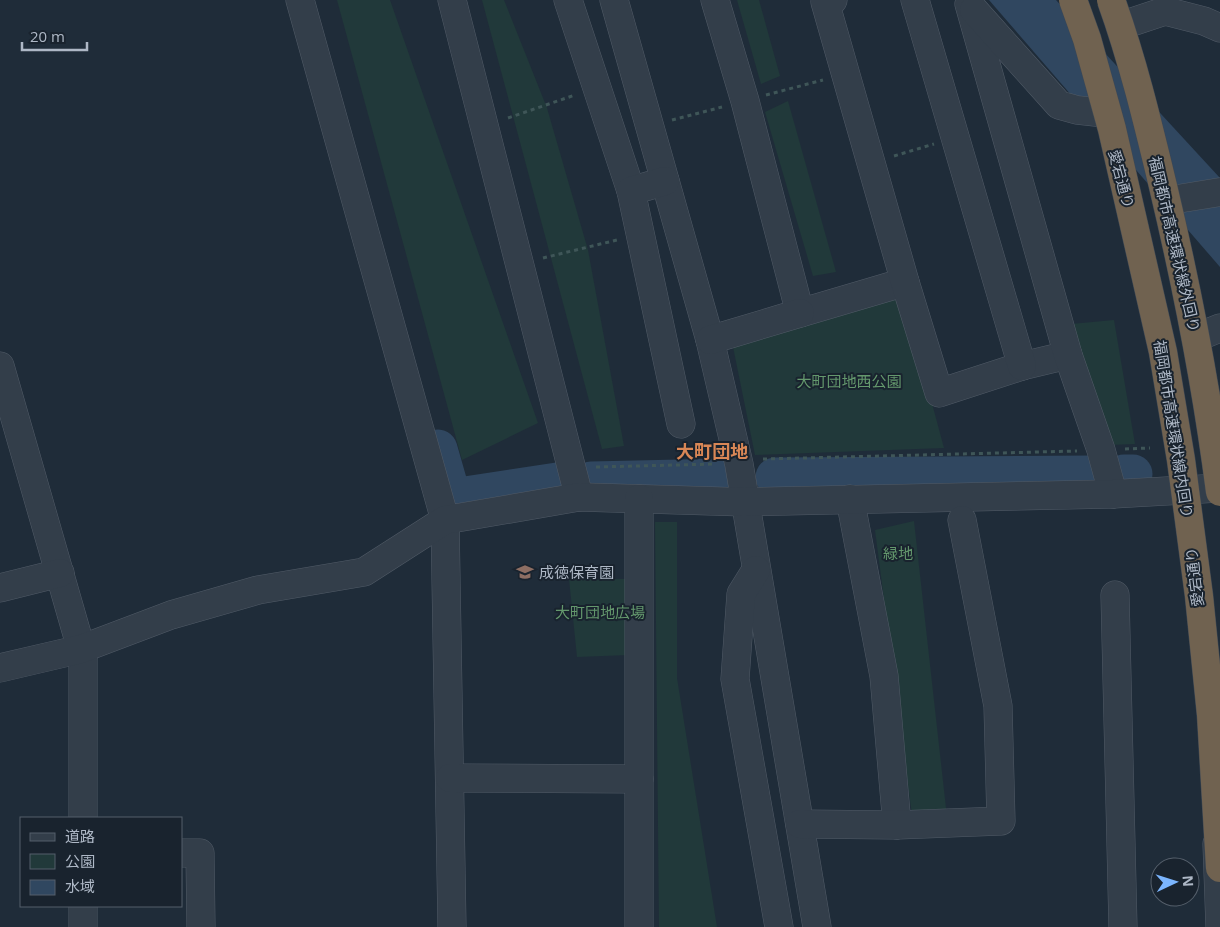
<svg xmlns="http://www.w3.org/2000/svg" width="1220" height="927" viewBox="0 0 1220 927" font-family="'Open Sans','Noto Sans JP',sans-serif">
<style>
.green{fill:#21393a}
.water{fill:#304760}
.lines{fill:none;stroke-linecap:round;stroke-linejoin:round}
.river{stroke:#304760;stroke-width:39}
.minor-casing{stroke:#515b67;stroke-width:29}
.path{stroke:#3f5658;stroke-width:3;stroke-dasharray:4 4;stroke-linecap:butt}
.minor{stroke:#333e4a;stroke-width:28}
.highway-bridge-casing{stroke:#3e4854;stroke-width:29;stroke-linecap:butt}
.highway-bridge{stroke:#706250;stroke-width:28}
.labels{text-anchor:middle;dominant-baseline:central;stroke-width:4;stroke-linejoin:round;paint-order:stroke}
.street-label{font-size:15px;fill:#aeb8c6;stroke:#19232e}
.park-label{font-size:15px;fill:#64986d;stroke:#19232e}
.poi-label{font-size:15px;fill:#aeb8c6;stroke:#19232e;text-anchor:start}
.quarter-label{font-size:18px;font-weight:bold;fill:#d98756;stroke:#19232e}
</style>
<rect width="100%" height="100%" fill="#1f2c39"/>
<g class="green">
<path d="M 337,0 L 390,0 L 538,423 L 462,460 Z"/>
<path d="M 482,0 L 504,0 L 547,108 L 588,250 L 624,446 L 602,449 Z"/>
<path d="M 737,0 L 759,0 L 780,76 L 761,84 Z"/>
<path d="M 788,101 L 836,272 L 813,276 L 765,112 Z"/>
<path d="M 902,292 L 944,448 L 755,455 L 732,342 Z"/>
<path d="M 1114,320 L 1135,444 L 1109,445 L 1071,324 Z"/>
<path d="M 914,521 L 947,817 L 913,823 L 875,530 Z"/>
<path d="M 655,522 L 677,522 L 677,678 L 717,927 L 659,927 Z"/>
<path d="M 569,579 L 627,579 L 629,655 L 577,657 Z"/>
</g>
<path class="water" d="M 989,0 L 1056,0 L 1220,178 L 1220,267 Z"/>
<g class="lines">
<g class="river">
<path d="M 438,449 L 452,498 L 564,481"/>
<path d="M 1124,474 L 1133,474"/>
<path d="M 775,477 L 1093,475"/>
<path d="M 591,481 L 724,478"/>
</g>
<g class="minor-casing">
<g id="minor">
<path d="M 300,0 L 445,520 L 452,927"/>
<path d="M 452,0 L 579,497"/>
<path d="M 568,0 L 631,191"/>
<path d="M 614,0 L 710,340 L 739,464 L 817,927"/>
<path d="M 715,0 L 745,101 L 800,313 L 905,282"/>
<path d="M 833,0 L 825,2 L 905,282 L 939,393 L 1022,366 L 1068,355"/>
<path d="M 915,0 L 1022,366"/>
<path d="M 969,4 L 1068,355 L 1101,450 L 1113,494"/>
<path d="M 974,10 L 1059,105 L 1077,110 L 1104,113"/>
<path d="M 1123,25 L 1165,11 L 1204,21 L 1220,28"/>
<path d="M 665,181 L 631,191 L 681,424"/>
<path d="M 1171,200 L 1220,192"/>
<path d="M 1200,336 L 1220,328"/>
<path d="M 710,340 L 800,313"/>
<path d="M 0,366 L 83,655 L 83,818"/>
<path d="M 850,499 L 884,676 L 897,825"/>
<path d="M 756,570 L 741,594 L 735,679 L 779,927"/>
<path d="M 0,588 L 60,573"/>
<path d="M 1115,595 L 1123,927"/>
<path d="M 0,668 L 81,649 L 171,615 L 258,590 L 364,572 L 445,520 L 579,497 L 744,502 L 1113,494 L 1220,488"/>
<path d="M 450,778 L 639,779"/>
<path d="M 800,824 L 897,825 L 1001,821 L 998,706 L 962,520"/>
<path d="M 1217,844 L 1220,927"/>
<path d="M 181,853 L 200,853 L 201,927"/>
<path d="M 83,927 L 83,906"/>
<path d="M 639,927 L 639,499"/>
</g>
</g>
<g class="path">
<path d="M 766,95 L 823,80"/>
<path d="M 508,118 L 575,95"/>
<path d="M 672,120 L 722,107"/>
<path d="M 894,156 L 934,144"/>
<path d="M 543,258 L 617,240"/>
<path d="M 1125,449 L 1150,448"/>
<path d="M 763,459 L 1077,451"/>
<path d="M 596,467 L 715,464"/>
</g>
<use href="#minor" class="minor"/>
<g class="highway-bridge-casing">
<g id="highway-bridge">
<path d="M 1073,0 L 1087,39 L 1112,129 L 1163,352 L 1181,460 L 1199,596 L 1211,715 L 1220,868"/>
<path d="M 1111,0 C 1133,61 1148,124 1163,186 C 1187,287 1207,389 1220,492"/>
</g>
</g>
<use href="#highway-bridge" class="highway-bridge"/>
</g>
<defs>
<g id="school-bare" transform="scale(1.35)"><path d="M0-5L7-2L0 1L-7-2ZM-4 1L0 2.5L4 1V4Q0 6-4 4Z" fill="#8d6e63" stroke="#19232e" stroke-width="2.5" paint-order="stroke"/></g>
</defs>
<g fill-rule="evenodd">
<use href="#school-bare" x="525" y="572"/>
</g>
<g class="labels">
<g class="street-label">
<text transform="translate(1122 179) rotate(75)">愛宕通り</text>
<text transform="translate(1175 244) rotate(77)">福岡都市高速環状線外回り</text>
<text transform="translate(1174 429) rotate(81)">福岡都市高速環状線内回り</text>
<text transform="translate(1194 577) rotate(-97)">愛宕通り</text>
</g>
<g class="park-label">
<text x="849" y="381">大町団地西公園</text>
<text x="898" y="553">緑地</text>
<text x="600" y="612">大町団地広場</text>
</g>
<g class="poi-label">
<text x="539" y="572">成徳保育園</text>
</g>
<g class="quarter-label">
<text x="712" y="451">大町団地</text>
</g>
</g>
<rect x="20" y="817" width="162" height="90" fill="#19232e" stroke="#555f6b"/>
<rect x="30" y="833" width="25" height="8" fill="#333e4a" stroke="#555f6b"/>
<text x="65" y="842" font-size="15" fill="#aeb8c6">道路</text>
<rect x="30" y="854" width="25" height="15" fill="#21393a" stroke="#555f6b"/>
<text x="65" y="867" font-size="15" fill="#aeb8c6">公園</text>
<rect x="30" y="880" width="25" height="15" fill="#304760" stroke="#555f6b"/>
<text x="65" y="892" font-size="15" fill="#aeb8c6">水域</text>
<g transform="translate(1175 882) rotate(86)"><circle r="24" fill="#19232e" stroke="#555f6b"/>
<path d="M0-4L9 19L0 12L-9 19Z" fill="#7bb5fe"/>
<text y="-8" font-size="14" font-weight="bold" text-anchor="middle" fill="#aeb8c6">N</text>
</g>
<path d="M22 42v8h65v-8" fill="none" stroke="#aeb8c6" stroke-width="2.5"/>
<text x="30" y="42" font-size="15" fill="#aeb8c6" stroke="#19232e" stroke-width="4" paint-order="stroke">20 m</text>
</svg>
